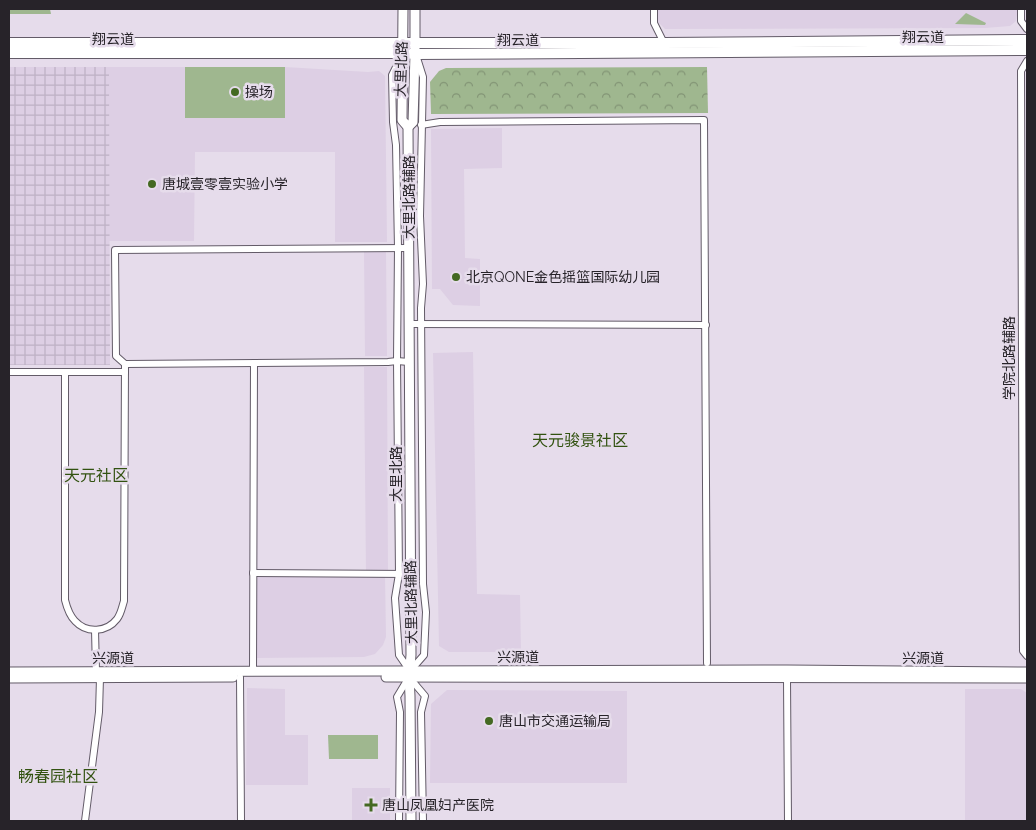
<svg xmlns="http://www.w3.org/2000/svg" width="1036" height="830" viewBox="0 0 1036 830" font-family="Raleway,'Noto Sans SC',sans-serif">
<style>
.built{fill:#ddcfe4}
.industrial{fill:url(#industrial-grid)}
.green{fill:#9fb78f}
.forest{fill:url(#forest-crowns)}
.lines{fill:none;stroke-linecap:round;stroke-linejoin:round}
.minor-casing{stroke:#635b68;stroke-width:8}
.secondary-casing{stroke:#635b68;stroke-width:11}
.primary-casing{stroke:#635b68;stroke-width:12}
.minor{stroke:#fff;stroke-width:6}
.secondary{stroke:#fff;stroke-width:9}
.primary{stroke:#fff;stroke-width:10}
.poi-dot{fill:#446922;stroke:#e6dceb;stroke-width:2}
.labels{text-anchor:middle;dominant-baseline:central;stroke-width:5;stroke-linejoin:round;paint-order:stroke}
.street-label{font-size:14px;fill:#272329;stroke:#e6dceb}
.poi-label{font-size:14px;fill:#272329;stroke:#e6dceb;text-anchor:start}
.quarter-label{font-size:16px;fill:#325210;stroke:#e6dceb}
</style>
<defs>
<pattern id="industrial-grid" width="8" height="8" patternUnits="userSpaceOnUse" patternTransform="scale(1.25)"><rect width="8" height="8" fill="#ddcfe4"/><path d="M0 4h8M4 0v8" fill="none" stroke="#beb1c4"/></pattern>
<pattern id="forest-crowns" width="20" height="18" patternUnits="userSpaceOnUse" patternTransform="scale(1.25)"><rect width="20" height="18" fill="#9fb78f"/><path d="M2 6a3 3 0 1 1 6 0M12 15a3 3 0 1 1 6 0" fill="none" stroke="#829475"/></pattern>
</defs>
<rect width="100%" height="100%" fill="#e6dceb"/>
<g class="built">
<path d="M 657,9 L 1017,9 L 1017,15 L 1016,21 L 1010,26 L 985,28 L 665,29 L 657,21 Z"/>
<path d="M 109,67 L 285,67 L 368,72 L 379,71 L 385,76 L 387,242 L 335,242 L 335,152 L 195,152 L 194,241 L 109,241 Z"/>
<path d="M 502,128 L 502,168 L 464,169 L 465,258 L 480,259 L 480,306 L 453,305 L 440,289 L 432,289 L 431,129 Z"/>
<path d="M 364,252 L 386,252 L 387,356 L 365,356 Z"/>
<path d="M 473,352 L 477,594 L 520,595 L 521,652 L 449,652 L 439,646 L 433,353 Z"/>
<path d="M 364,367 L 387,367 L 388,574 L 385,575 L 386,637 L 383,645 L 375,654 L 364,657 L 256,658 L 256,576 L 366,574 Z"/>
<path d="M 247,688 L 285,689 L 285,735 L 308,735 L 308,785 L 246,785 Z"/>
<path d="M 965,689 L 1021,689 L 1027,693 L 1027,821 L 965,821 Z"/>
<path d="M 447,690 L 627,691 L 627,783 L 430,783 L 431,704 Z"/>
<rect x="352" y="788" width="38" height="33"/>
</g>
<path class="industrial" d="M 9,67 L 109,67 L 110,365 L 9,365 Z"/>
<g class="green">
<path d="M 9,9 L 50,9 L 51,14 L 9,14 Z"/>
<path d="M 966,13 L 986,23 L 985,25 L 955,24 Z"/>
<rect x="185" y="67" width="100" height="51"/>
<path d="M 328,735 L 378,735 L 378,759 L 329,759 Z"/>
</g>
<path class="forest" d="M 707,67 L 708,113 L 431,114 L 430,82 L 439,71 L 446,68 Z"/>
<g class="lines">
<g class="minor-casing">
<g id="minor">
<path d="M 654,9 L 654,23 L 664,43"/>
<path d="M 1021,9 L 1021,21 L 1027,29"/>
<path d="M 401,57 L 392,75 L 393,122 L 396,145 L 398,248 L 397,361 L 399,574 L 395,598 L 399,655 L 410,671 L 424,655 L 426,612 L 423,584 L 421,308 L 423,284 L 420,216 L 423,77 L 417,58"/>
<path d="M 1027,61 L 1021,71 L 1023,651 L 1027,656"/>
<path d="M 421,125 L 440,122 L 704,120 L 707,663"/>
<path d="M 409,324 L 706,325"/>
<path d="M 125,364 L 116,356 L 115,250 L 408,248"/>
<path d="M 9,372 L 125,372"/>
<path d="M 65,372 L 65,600 C 67,608 69,615 75,621 C 87,634 107,632 117,619 C 121,614 122,607 124,601 L 125,364 L 388,362 L 397,361 L 409,362"/>
<path d="M 253,573 L 410,574"/>
<path d="M 95,630 L 96,671"/>
<path d="M 253,671 L 254,363"/>
<path d="M 240,677 L 241,821"/>
<path d="M 787,679 L 788,821"/>
<path d="M 85,821 L 99,712 L 100,678"/>
<path d="M 399,821 L 400,712 L 397,697 L 409,677 L 425,696 L 421,712 L 423,821"/>
</g>
</g>
<g class="secondary-casing">
<g id="secondary">
<path d="M 403,9 L 402,120 L 408,127 L 411,655 L 409,677 L 410,696 L 411,821"/>
<path d="M 408,127 L 413,122 L 415,54 L 415,9"/>
<path d="M 9,672 L 787,670 L 1027,672"/>
<path d="M 386,677 L 1027,678"/>
<path d="M 9,678 L 233,677"/>
</g>
</g>
<g class="primary-casing">
<g id="primary">
<path d="M 9,43 L 664,43 L 1027,40"/>
<path d="M 9,53 L 403,53 L 415,54 L 1027,50"/>
</g>
</g>
<use href="#minor" class="minor"/>
<use href="#secondary" class="secondary"/>
<use href="#primary" class="primary"/>
</g>
<g class="poi-dot">
<circle cx="235" cy="92" r="5"/>
<circle cx="152" cy="184" r="5"/>
<circle cx="456" cy="277" r="5"/>
<circle cx="489" cy="721" r="5"/>
<path d="M368.5 797.5h5v5h5v5h-5v5h-5v-5h-5v-5h5z"/>
</g>
<g class="labels">
<g class="street-label">
<text x="923" y="37">翔云道</text>
<text x="113" y="39">翔云道</text>
<text x="518" y="40">翔云道</text>
<text transform="translate(401 69) rotate(-88)">大里北路</text>
<text transform="translate(409 197) rotate(-90)">大里北路辅路</text>
<text transform="translate(1009 358) rotate(-90)">学院北路辅路</text>
<text transform="translate(396 474) rotate(-90)">大里北路</text>
<text transform="translate(411 602) rotate(-91)">大里北路辅路</text>
<text x="518" y="657">兴源道</text>
<text x="113" y="658">兴源道</text>
<text x="923" y="658">兴源道</text>
</g>
<g class="poi-label">
<text x="245" y="92">操场</text>
<text x="162" y="184">唐城壹零壹实验小学</text>
<text x="466" y="277">北京QONE金色摇篮国际幼儿园</text>
<text x="499" y="721">唐山市交通运输局</text>
<text x="382" y="805">唐山凤凰妇产医院</text>
</g>
<g class="quarter-label">
<text x="580" y="440">天元骏景社区</text>
<text x="96" y="475">天元社区</text>
<text x="58" y="776">畅春园社区</text>
</g>
</g>
<rect width="1036" height="830" fill="none" stroke="#272329" stroke-width="20"/>
</svg>
